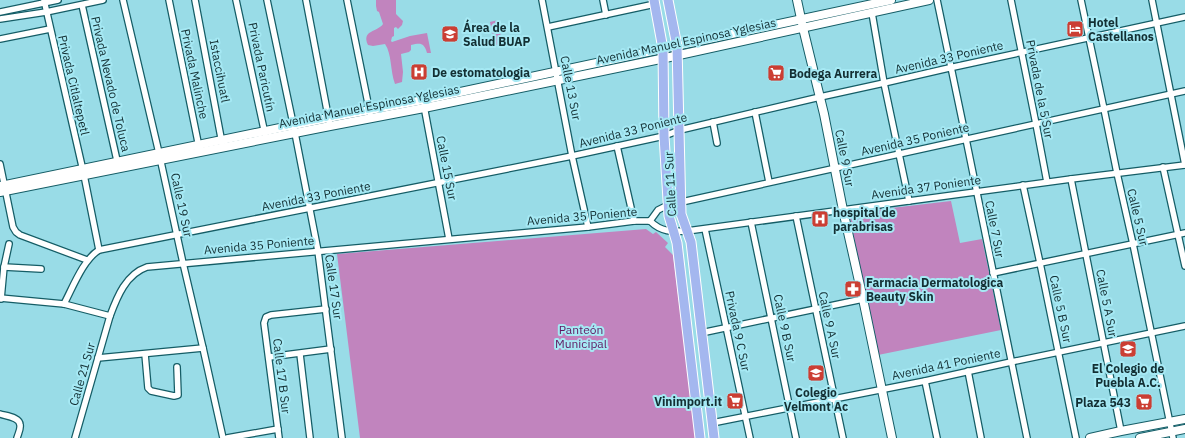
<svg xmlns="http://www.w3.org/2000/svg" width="1185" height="438" viewBox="0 0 1185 438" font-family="'IBM Plex Sans',sans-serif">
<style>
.green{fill:#c184be}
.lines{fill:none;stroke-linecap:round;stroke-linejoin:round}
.street-casing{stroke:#155d66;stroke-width:8}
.secondary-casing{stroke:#155d66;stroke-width:10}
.primary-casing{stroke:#fff;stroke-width:11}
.street{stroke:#fff;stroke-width:5.5}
.secondary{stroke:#fff;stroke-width:8}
.primary{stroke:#a4b7ef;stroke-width:9}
.labels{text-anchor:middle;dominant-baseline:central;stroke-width:4;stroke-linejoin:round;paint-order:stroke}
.poi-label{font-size:12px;font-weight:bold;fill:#132f33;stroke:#a6e9f4;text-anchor:start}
.street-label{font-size:12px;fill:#132f33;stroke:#a6e9f4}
.park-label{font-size:12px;fill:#60175f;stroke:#a6e9f4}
</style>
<rect width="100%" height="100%" fill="#99dce7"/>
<g class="green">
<path d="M 376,0 L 396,0 L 396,14 L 403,21 L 402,25 L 398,29 L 396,27 L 394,28 L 394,36 L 392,37 L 391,41 L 392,42 L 410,36 L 427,33 L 431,53 L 427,53 C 424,42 420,43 411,45 L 411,50 L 409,52 L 401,54 L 403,72 L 402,82 L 395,84 C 390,71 392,54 385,44 L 373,46 L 368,45 C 361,30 378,32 383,24 L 379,12 L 377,11 L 376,6 Z"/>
<path d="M 498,20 L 502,44 L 495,45 L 490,22 Z"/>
<path d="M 951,201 L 960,243 L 982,239 L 1001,330 L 878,355 L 849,213 Z"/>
<path d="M 646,229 L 653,234 L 656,232 L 668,243 L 665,247 L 673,255 L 696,438 L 360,438 L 337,254 Z"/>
</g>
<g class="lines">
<g class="street-casing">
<g id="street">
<path d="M 44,0 L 84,175 L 99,250"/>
<path d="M 123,0 L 159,153 L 183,263 L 203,348 L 223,438"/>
<path d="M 169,0 L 199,147"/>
<path d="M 195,0 L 222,143"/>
<path d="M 236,0 L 265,134"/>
<path d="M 267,0 L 295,133 L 318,251 L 342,438"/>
<path d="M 306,0 L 330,126"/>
<path d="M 347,0 L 370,113"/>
<path d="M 542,0 L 572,156 L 588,227"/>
<path d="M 603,0 L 606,15"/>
<path d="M 937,0 L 966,139 L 1027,438"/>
<path d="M 1011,0 L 1036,124 L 1047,182"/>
<path d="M 1081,0 L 1104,109 L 1117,173 L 1133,244 L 1173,438"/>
<path d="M 1152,0 L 1185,165"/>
<path d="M 82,5 L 118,165"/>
<path d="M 0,12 L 58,0"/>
<path d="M 872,13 L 884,83 L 909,201"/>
<path d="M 0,19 L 46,12 L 103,0"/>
<path d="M 548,27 L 655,4"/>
<path d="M 0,39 L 50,29"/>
<path d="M 424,106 L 449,239"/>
<path d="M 755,112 L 769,182"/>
<path d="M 713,122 L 717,143"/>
<path d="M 617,146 L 634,221"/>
<path d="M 0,164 L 13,227 L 16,232 L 20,235 L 87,260"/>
<path d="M 1163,167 L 1185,266"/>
<path d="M 1071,179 L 1121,431"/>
<path d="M 1023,185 L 1040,263 L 1076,438"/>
<path d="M 796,216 L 843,438"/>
<path d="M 650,221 L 658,210 L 668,205 L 1185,91"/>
<path d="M 650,221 C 661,232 672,232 687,231 L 1071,179 L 1185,165"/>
<path d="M 751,222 L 796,438"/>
<path d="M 705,229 L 750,438"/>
<path d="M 4,267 L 41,269"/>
<path d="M 993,273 L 1185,233"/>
<path d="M 0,298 L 64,304 L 110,316"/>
<path d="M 1,299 L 4,267 L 9,244"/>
<path d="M 64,304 C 73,287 83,260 99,250 L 572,156 L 664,136 L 680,130 L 820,97 L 884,83 L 949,68 L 1185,17"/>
<path d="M 701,333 L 863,299"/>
<path d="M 145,354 L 148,388 L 151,391 L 174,396 L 178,395 L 177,367"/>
<path d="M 300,354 L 310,438"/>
<path d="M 269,357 L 331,349"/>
<path d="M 98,358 L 203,348"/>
<path d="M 968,371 L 981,438"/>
<path d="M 925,381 L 937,438"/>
<path d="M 0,414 C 6,416 20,417 20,425 C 21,429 18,434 17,438"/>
<path d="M 712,423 L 925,381 L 1011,362 L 1185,326"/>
<path d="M 75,438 L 110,316 C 117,297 126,274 147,267 L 588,227 L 634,221 L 650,221"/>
<path d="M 227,438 L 278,429"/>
<path d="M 279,438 L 264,323 L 266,317 L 271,315 L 326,309"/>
</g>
</g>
<g class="secondary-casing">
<g id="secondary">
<path d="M 797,0 L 803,28 L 824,114 L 843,210 L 863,299 L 892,438"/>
<path d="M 0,186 L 328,118 L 423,100 L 891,0"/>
<path d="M 0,192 L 330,126 L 424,108 L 670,57 L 929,0"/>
<path d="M 1090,438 L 1121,431 L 1185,419"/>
<path d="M 1140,438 L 1185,429"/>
</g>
</g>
<g class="primary-casing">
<g id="primary">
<path d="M 654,0 L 663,49 L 664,136 L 669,216 L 677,243 L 700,438"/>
<path d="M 668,0 L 677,46 L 681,214 L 691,242 L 714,438"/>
</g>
</g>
<use href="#street" class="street"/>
<use href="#secondary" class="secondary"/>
<use href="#primary" class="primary"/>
</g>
<defs>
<g id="hotel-square" transform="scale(0.9)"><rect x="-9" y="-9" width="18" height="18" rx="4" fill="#cb3e33" stroke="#a6e9f4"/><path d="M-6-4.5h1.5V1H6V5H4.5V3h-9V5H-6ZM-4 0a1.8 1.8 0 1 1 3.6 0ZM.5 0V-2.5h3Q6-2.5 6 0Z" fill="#fff"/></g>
<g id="university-square" transform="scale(0.9)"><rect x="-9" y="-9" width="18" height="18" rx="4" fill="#cb3e33" stroke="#a6e9f4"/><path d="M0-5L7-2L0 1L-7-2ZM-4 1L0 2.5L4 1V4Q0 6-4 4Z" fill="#fff"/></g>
<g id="hospital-square" transform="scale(0.9)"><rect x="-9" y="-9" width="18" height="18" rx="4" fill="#cb3e33" stroke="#a6e9f4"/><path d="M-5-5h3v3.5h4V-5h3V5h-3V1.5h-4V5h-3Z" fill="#fff"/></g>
<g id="supermarket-square" transform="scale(0.9)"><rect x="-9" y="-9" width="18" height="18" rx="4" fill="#cb3e33" stroke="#a6e9f4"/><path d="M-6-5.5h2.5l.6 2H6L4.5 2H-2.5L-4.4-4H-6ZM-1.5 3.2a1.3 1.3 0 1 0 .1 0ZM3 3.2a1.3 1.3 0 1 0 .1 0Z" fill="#fff"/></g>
<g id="pharmacy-square" transform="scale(0.9)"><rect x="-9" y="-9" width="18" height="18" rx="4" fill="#cb3e33" stroke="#a6e9f4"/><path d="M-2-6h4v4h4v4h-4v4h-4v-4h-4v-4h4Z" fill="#fff"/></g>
<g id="school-square" transform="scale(0.9)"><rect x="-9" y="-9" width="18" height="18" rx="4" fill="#cb3e33" stroke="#a6e9f4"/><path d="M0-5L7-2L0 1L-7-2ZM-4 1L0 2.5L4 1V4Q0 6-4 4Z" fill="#fff"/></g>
</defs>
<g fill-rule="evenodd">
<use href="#hotel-square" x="1075" y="29"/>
<use href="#university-square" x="450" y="34"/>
<use href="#hospital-square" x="419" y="72"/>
<use href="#supermarket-square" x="776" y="73"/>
<use href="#hospital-square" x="820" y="219"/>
<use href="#pharmacy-square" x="853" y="289"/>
<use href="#school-square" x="1128" y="349"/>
<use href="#school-square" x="816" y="373"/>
<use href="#supermarket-square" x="735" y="401"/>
<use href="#supermarket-square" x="1144" y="402"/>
</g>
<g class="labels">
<g class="poi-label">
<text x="1088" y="22">Hotel<tspan x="1088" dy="14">Castellanos</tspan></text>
<text x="463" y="27">Área de la<tspan x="463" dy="14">Salud BUAP</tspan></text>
<text x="432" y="72">De estomatologia</text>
<text x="789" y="73">Bodega Aurrera</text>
<text x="833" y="212">hospital de<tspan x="833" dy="14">parabrisas</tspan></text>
<text x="866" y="282">Farmacia Dermatologica<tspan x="866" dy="14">Beauty Skin</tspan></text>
<text x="1128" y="368" text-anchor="middle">El Colegio de<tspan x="1128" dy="14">Puebla A.C.</tspan></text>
<text x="816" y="392" text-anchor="middle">Colegio<tspan x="816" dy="14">Velmont Ac</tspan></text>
<text x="722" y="401" text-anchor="end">Vinimport.it</text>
<text x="1131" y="402" text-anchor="end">Plaza 543</text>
</g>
<g class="street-label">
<text transform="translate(686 41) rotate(-12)">Avenida Manuel Espinosa Yglesias</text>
<text transform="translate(949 57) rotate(-13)">Avenida 33 Poniente</text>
<text transform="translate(262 67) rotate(78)">Privada Paricutín</text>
<text transform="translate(220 71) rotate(79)">Istaccihuatl</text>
<text transform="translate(195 74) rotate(78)">Privada Malinche</text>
<text transform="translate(111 84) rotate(77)">Privada Nevado de Toluca</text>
<text transform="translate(74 85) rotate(77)">Privada Citlaltepetl</text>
<text transform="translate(571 88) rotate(79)">Calle 13 Sur</text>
<text transform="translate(1040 89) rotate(79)">Privada de la 5 Sur</text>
<text transform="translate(369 106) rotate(-11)">Avenida Manuel Espinosa Yglesias</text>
<text transform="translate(633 130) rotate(-14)">Avenida 33 Poniente</text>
<text transform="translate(915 139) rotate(-13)">Avenida 35 Poniente</text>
<text transform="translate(845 158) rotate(79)">Calle 9 Sur</text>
<text transform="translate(447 168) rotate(79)">Calle 15 Sur</text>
<text transform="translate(670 184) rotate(-93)">Calle 11 Sur</text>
<text transform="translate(926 187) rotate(-8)">Avenida 37 Poniente</text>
<text transform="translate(316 196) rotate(-11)">Avenida 33 Poniente</text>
<text transform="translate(182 205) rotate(78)">Calle 19 Sur</text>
<text transform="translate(582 216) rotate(-5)">Avenida 35 Poniente</text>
<text transform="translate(1138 217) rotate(77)">Calle 5 Sur</text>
<text transform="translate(995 229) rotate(79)">Calle 7 Sur</text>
<text transform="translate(259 245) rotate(-5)">Avenida 35 Poniente</text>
<text transform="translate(334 287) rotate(82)">Calle 17 Sur</text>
<text transform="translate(1107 303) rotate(79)">Calle 5 A Sur</text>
<text transform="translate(1061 309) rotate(78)">Calle 5 B Sur</text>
<text transform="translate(830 325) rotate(78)">Calle 9 A Sur</text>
<text transform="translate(785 328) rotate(78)">Calle 9 B Sur</text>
<text transform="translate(738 331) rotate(78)">Privada 9 C Sur</text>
<text transform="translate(946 364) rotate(-12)">Avenida 41 Poniente</text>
<text transform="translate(82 374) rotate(-74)">Calle 21 Sur</text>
<text transform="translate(282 376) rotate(83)">Calle 17 B Sur</text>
</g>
<g class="park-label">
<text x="581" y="329">Panteón<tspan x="581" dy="14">Municipal</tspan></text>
</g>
</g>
</svg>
